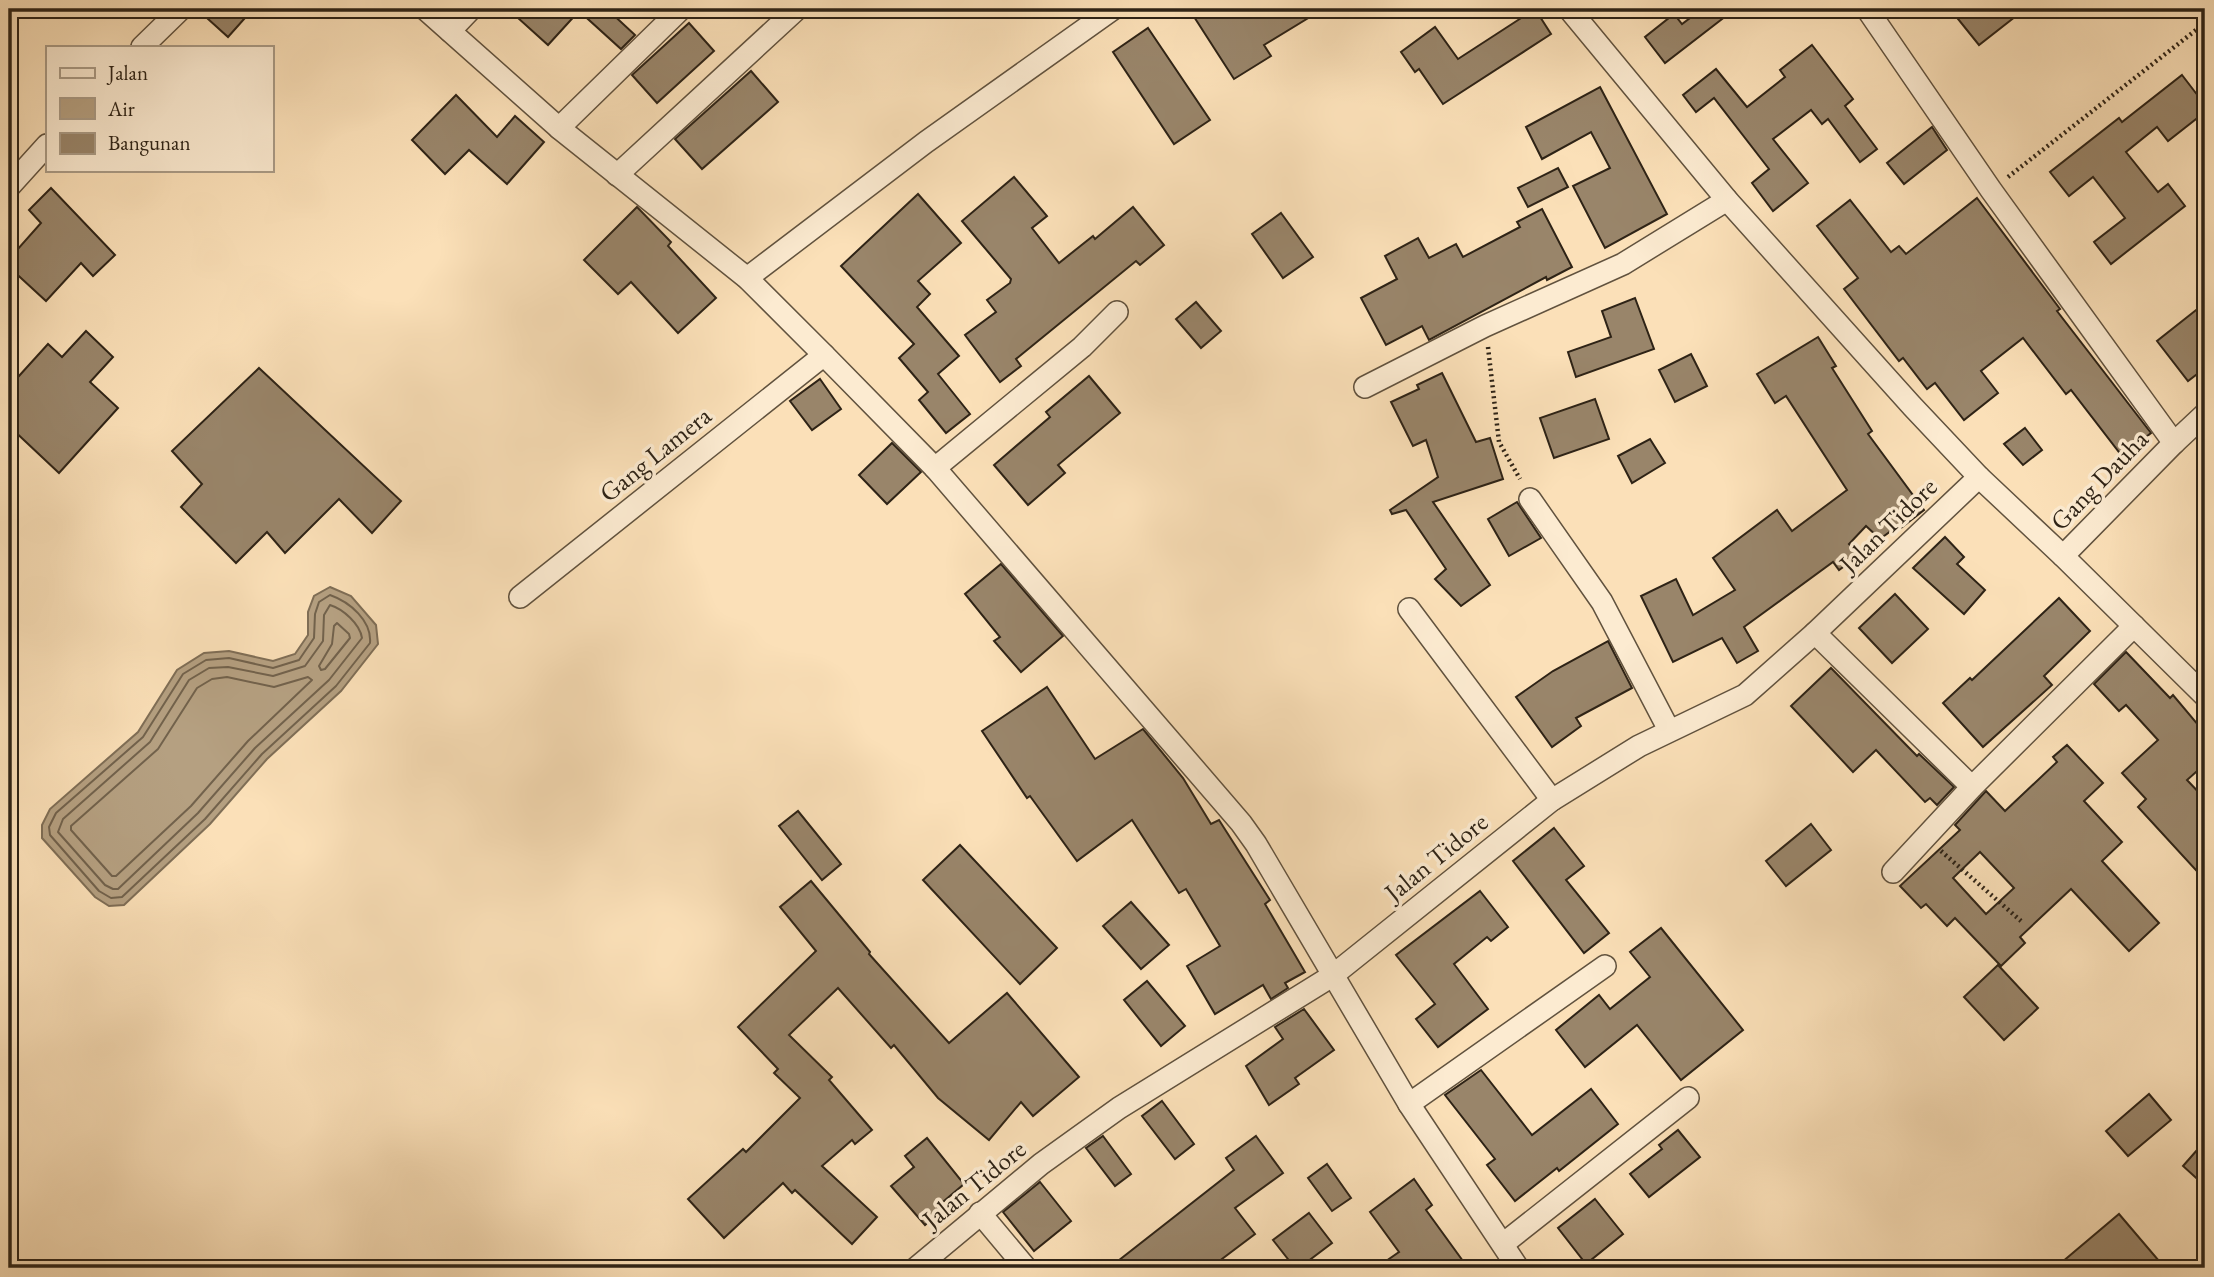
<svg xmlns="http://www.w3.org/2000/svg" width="2214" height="1277" viewBox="0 0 2214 1277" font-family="'EB Garamond',serif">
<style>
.water{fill:#b5a081;stroke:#7f6e56;stroke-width:2}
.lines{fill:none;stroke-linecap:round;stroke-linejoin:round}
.shore{stroke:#72624c;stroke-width:2}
.building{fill:#99856a;stroke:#2e2316;stroke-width:2;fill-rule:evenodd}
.minor-casing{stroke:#61523e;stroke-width:24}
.path{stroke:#2e2316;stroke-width:4.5;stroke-dasharray:2 3.5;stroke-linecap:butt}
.minor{stroke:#fcebd1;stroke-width:21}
.labels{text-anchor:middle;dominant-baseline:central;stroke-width:7;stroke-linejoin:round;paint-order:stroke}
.street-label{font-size:26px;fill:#2e2316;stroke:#fcebd1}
</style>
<rect width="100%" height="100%" fill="#fbe0b8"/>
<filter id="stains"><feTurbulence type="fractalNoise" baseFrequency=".00286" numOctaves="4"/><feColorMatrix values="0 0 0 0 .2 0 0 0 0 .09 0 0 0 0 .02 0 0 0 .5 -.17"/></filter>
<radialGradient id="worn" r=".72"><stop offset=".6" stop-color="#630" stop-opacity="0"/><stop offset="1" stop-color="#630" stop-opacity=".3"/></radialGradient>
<path class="water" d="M 330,587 L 351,596 L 376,625 L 378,644 L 341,691 L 267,759 L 210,824 L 124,905 L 109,906 L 95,897 L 42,838 L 42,825 L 50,809 L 138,732 L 177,670 L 204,653 L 229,651 L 273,661 L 295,654 L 308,635 L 308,612 L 314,596 Z"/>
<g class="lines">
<g class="shore">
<path d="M 330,595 C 350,602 372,621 370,643 L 336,686 L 262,754 L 205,819 L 122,897 L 111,898 L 99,891 L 50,835 L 49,827 L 56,813 L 143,737 L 183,674 L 206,660 L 229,658 L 273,668 L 299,660 L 314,638 L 315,614 L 319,602 Z"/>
<path d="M 330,605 C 343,609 360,624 362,638 L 329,680 L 255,748 L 198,813 L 118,889 L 113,889 L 105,885 L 58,832 L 63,819 L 150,742 L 189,680 L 209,668 L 228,667 L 273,676 L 305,666 L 323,641 L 324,615 Z"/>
<path d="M 337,623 L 349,634 L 350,638 L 325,669 L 321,670 L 319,666 L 332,644 L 334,626 Z"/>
<path d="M 227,677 L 274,687 L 308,677 L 312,680 L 248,741 L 191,806 L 116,876 L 112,876 L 71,830 L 71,826 L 158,749 L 197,688 L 212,679 Z"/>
</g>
</g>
<g class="building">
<path d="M 197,9 L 253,9 L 228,37 Z"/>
<path d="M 508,9 L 607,9 L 635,35 L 621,49 L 579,11 L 548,45 Z"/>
<path d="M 1189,9 L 1323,9 L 1264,45 L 1271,56 L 1234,79 Z"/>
<path d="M 1535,9 L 1551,34 L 1443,104 L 1419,69 L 1415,72 L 1401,52 L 1435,27 L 1458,59 Z"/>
<path d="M 1702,9 L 1735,9 L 1665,63 L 1645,37 L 1674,14 L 1682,24 Z"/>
<path d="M 1950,9 L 2025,9 L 1979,45 Z"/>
<path d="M 689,23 L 714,51 L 657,103 L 632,75 Z"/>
<path d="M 1148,28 L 1210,120 L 1174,144 L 1113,52 Z"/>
<path d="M 1812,45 L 1853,99 L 1845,106 L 1877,149 L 1860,162 L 1828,119 L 1822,124 L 1811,110 L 1773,139 L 1808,183 L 1773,211 L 1752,183 L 1769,169 L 1714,98 L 1696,112 L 1683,95 L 1716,69 L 1747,107 L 1785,77 L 1780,70 Z"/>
<path d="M 751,71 L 778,102 L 702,169 L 675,139 Z"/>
<path d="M 2182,75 L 2205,105 L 2205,112 L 2168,141 L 2157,127 L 2126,152 L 2158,192 L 2168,184 L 2185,206 L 2111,264 L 2094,242 L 2125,218 L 2093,177 L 2069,196 L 2050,172 L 2119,118 L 2122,122 Z"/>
<path d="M 1600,87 L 1667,214 L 1605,248 L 1573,186 L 1610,168 L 1591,132 L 1542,159 L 1526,127 Z"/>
<path d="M 456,95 L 497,137 L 515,116 L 544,142 L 507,184 L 469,150 L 445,174 L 412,140 Z"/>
<path d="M 1932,127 L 1947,150 L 1904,184 L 1887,163 Z"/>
<path d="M 1558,168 L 1568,187 L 1528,207 L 1518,188 Z"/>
<path d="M 1014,177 L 1047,216 L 1032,228 L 1059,263 L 1093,236 L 1095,239 L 1133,207 L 1164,245 L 1140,265 L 1136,261 L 1016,359 L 1021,366 L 1000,382 L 965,335 L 996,312 L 987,300 L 1010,283 L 1011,279 L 962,221 Z"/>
<path d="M 51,188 L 115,255 L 93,276 L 81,263 L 46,301 L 9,267 L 9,259 L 41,223 L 29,210 Z"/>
<path d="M 918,194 L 961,243 L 918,281 L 930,294 L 917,307 L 959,356 L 938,374 L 970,414 L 946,433 L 919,400 L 928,392 L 899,358 L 914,344 L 841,266 Z"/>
<path d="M 1977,198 L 2060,309 L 2057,311 L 2151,433 L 2122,456 L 2071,390 L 2066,394 L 2023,338 L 1981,371 L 1998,393 L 1964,420 L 1935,383 L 1927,389 L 1903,358 L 1899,361 L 1844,289 L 1858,278 L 1817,226 L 1850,200 L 1891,252 L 1899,246 L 1906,254 Z"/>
<path d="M 637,207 L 671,242 L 668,246 L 716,298 L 678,333 L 631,282 L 618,294 L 584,260 Z"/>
<path d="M 1542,209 L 1572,267 L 1547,280 L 1546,277 L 1429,340 L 1422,326 L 1386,345 L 1361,298 L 1397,279 L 1385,256 L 1418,238 L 1429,258 L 1456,244 L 1463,257 L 1520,227 L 1517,222 Z"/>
<path d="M 1281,213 L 1313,257 L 1283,278 L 1252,234 Z"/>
<path d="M 1635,298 L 1654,349 L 1576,377 L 1568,352 L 1611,337 L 1602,311 Z"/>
<path d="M 1196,302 L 1221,331 L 1201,348 L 1176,319 Z"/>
<path d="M 2205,303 L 2205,368 L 2188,381 L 2157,341 Z"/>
<path d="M 86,331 L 113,357 L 90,382 L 118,408 L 59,473 L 9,426 L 9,387 L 48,344 L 62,357 Z"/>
<path d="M 1818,337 L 1836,366 L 1832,368 L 1872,431 L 1868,434 L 1924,510 L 1897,531 L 1895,528 L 1880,539 L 1866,526 L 1849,544 L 1859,555 L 1839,570 L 1833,562 L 1744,627 L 1758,651 L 1737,663 L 1722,638 L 1673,662 L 1641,596 L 1676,579 L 1693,615 L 1735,590 L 1713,558 L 1777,510 L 1792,531 L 1847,490 L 1786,396 L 1775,403 L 1757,374 Z"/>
<path d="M 1691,354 L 1707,386 L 1675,402 L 1659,370 Z"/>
<path d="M 259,368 L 401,501 L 372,533 L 339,499 L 285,553 L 267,532 L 236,563 L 181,507 L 202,484 L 172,451 Z"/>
<path d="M 1442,373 L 1476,442 L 1490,438 L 1503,479 L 1433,502 L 1490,585 L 1461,606 L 1435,579 L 1446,569 L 1406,510 L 1392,514 L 1390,510 L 1438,477 L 1426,440 L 1413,446 L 1391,402 L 1419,389 L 1417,385 Z"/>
<path d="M 1089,376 L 1120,413 L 1058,465 L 1065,473 L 1028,505 L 994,465 L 1050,417 L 1046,412 Z"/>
<path d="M 820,379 L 841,409 L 812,430 L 790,401 Z"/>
<path d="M 1595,399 L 1609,439 L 1554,458 L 1540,418 Z"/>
<path d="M 2025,428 L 2042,450 L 2023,465 L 2004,444 Z"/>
<path d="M 1650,439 L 1665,463 L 1632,483 L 1618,456 Z"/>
<path d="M 892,443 L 921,472 L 887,504 L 859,475 Z"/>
<path d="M 1517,502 L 1541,538 L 1509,556 L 1488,519 Z"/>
<path d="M 1945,537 L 1964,557 L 1957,564 L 1985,590 L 1964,614 L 1913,568 Z"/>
<path d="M 1001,564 L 1063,636 L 1021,672 L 994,641 L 1000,637 L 965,594 Z"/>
<path d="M 1895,594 L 1928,629 L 1892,663 L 1859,628 Z"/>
<path d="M 2059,598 L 2090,631 L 2044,676 L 2052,685 L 1983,747 L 1943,703 L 1970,678 L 1972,680 Z"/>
<path d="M 1608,641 L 1632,688 L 1576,718 L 1581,726 L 1552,747 L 1516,697 L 1553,671 Z"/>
<path d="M 2126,652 L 2170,698 L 2173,695 L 2205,733 L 2205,764 L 2187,780 L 2205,799 L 2205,880 L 2138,807 L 2146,799 L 2122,773 L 2158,740 L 2126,705 L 2119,711 L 2094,684 Z"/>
<path d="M 1831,668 L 1917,756 L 1919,754 L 1954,787 L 1937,805 L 1930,798 L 1925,802 L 1876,750 L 1853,772 L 1791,706 Z"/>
<path d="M 1047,687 L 1095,759 L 1143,729 L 1183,778 L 1211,824 L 1219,820 L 1270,900 L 1265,904 L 1305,972 L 1285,983 L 1288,988 L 1271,999 L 1263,985 L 1215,1014 L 1187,966 L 1220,946 L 1186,889 L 1179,893 L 1132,820 L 1077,861 L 1030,796 L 1027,798 L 982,731 Z"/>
<path d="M 2067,745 L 2103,783 L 2084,801 L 2122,842 L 2102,861 L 2159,923 L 2129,951 L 2071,889 L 2020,937 L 2025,943 L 2001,966 L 1955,918 L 1947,926 L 1926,904 L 1921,908 L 1900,886 L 1960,830 L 1955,825 L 1986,791 L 2005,811 L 2057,762 L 2053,757 ZM 1980,852 L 2014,888 L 1986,914 L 1953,878 Z"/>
<path d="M 798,811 L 841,864 L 822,880 L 779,826 Z"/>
<path d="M 1811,824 L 1831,850 L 1786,886 L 1766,861 Z"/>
<path d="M 1554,828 L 1584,866 L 1566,880 L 1609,933 L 1584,953 L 1513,861 Z"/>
<path d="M 960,845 L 1057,948 L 1020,984 L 923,880 Z"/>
<path d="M 811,881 L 870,952 L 869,954 L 949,1043 L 1007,993 L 1079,1077 L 1033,1116 L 1021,1102 L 989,1140 L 938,1098 L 894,1045 L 891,1048 L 838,988 L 789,1035 L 832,1077 L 829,1080 L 872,1130 L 855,1144 L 852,1140 L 822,1166 L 877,1217 L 852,1244 L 795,1190 L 792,1193 L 783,1183 L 724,1238 L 688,1199 L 743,1149 L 746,1152 L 800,1098 L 774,1073 L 778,1069 L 738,1027 L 816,951 L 780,907 Z"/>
<path d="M 1480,891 L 1508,927 L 1491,941 L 1487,937 L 1454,964 L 1488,1009 L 1438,1047 L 1416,1019 L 1435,1004 L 1396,955 Z"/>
<path d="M 1131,902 L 1169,945 L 1141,969 L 1103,926 Z"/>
<path d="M 1661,928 L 1743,1030 L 1681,1080 L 1637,1025 L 1585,1067 L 1556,1030 L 1599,995 L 1610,1009 L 1650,977 L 1630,952 Z"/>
<path d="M 1998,965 L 2038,1008 L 2004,1040 L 1964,997 Z"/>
<path d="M 1147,981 L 1185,1026 L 1161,1046 L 1124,1000 Z"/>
<path d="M 1304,1009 L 1334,1050 L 1295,1078 L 1299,1084 L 1269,1105 L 1246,1066 L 1283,1039 L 1275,1027 Z"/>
<path d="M 1481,1070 L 1532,1135 L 1591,1089 L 1618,1124 L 1559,1171 L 1557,1168 L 1515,1201 L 1487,1165 L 1495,1159 L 1445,1095 Z"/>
<path d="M 2149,1094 L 2171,1120 L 2128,1156 L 2106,1131 Z"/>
<path d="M 1162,1101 L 1194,1144 L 1175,1159 L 1142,1116 Z"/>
<path d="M 1678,1130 L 1700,1157 L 1649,1197 L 1630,1174 L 1662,1149 L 1659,1145 Z"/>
<path d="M 1103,1136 L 1131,1174 L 1115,1186 L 1086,1148 Z"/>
<path d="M 1256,1136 L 1283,1173 L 1235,1208 L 1255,1234 L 1210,1268 L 1109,1268 L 1234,1170 L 1226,1158 Z"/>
<path d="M 927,1138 L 964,1184 L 937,1207 L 940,1212 L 925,1225 L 891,1186 L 914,1167 L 905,1156 Z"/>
<path d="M 2205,1141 L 2205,1186 L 2183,1166 Z"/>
<path d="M 1327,1164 L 1351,1198 L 1332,1211 L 1308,1178 Z"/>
<path d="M 1414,1179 L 1432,1205 L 1426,1210 L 1468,1268 L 1376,1268 L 1399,1252 L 1370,1212 Z"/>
<path d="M 1040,1182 L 1071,1221 L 1034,1251 L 1003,1212 Z"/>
<path d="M 1595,1199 L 1623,1234 L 1586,1264 L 1558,1228 Z"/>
<path d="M 1309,1213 L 1332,1243 L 1299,1268 L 1295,1268 L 1273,1240 Z"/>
<path d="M 2119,1214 L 2165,1268 L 2055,1268 Z"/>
</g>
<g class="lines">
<g class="minor-casing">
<g id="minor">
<path d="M 425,9 L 559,128 L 747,278 L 824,355 L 935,468 L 1241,823 L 1256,844 L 1409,1104 L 1518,1268"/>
<path d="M 1569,9 L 1727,200 L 1912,406 L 1979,477 L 2063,556 L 2205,696"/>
<path d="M 1867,9 L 1991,190 L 2174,443"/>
<path d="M 450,31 L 471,9"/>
<path d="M 142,47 L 181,9"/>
<path d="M 559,128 L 681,9"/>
<path d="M 617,175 L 797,9"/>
<path d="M 9,187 L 47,145"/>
<path d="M 747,278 L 926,142 L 1113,9"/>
<path d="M 1365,387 L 1485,326 L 1623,264 L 1727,200"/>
<path d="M 935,468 L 1082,347 L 1117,312"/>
<path d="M 1530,499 L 1602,602 L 1669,730"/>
<path d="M 2063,556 L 2174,443 L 2205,414"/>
<path d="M 520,597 L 824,355"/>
<path d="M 1409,609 L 1552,800"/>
<path d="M 1815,633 L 1972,787"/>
<path d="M 1893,872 L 1972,787 L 2134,626"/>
<path d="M 1409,1104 L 1605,966"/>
<path d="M 980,1213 L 1026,1268"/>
<path d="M 1503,1244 L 1688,1098"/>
<path d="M 916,1268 L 1041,1164 L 1119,1108 L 1332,976 L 1552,800 L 1639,746 L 1745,695 L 1815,633 L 1979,477"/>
</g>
</g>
<g class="path">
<path d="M 2008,177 L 2205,23"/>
<path d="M 1488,347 L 1499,442 L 1520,479"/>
<path d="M 1941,851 L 2021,921"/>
</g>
<use href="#minor" class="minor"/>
</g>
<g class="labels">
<g class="street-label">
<text transform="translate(655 454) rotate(-39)">Gang Lamera</text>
<text transform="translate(2099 480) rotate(-46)">Gang Dauha</text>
<text transform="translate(1888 525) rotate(-44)">Jalan Tidore</text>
<text transform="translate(1436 857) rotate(-39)">Jalan Tidore</text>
<text transform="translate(974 1184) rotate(-39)">Jalan Tidore</text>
</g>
</g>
<rect width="2214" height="1277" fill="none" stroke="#fbe0b8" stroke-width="35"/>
<rect x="10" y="10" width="2193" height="1256" fill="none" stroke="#2e2316" stroke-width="3.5"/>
<rect x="18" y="18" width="2179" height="1242" fill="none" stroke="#2e2316" stroke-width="2"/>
<rect x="46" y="46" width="228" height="126" fill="#fcebd1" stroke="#aa9b86" stroke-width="2"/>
<rect x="60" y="68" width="35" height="10" fill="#fcebd1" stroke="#aa9b86" stroke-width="2"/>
<text x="108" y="80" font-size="21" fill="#2e2316">Jalan</text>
<rect x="60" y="98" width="35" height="21" fill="#b5a081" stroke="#aa9b86" stroke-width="2"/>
<text x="108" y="116" font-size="21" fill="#2e2316">Air</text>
<rect x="60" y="133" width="35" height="21" fill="#99856a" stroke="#aa9b86" stroke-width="2"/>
<text x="108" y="150" font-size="21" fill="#2e2316">Bangunan</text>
<rect width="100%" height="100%" filter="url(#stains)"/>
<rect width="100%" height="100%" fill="url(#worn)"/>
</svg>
